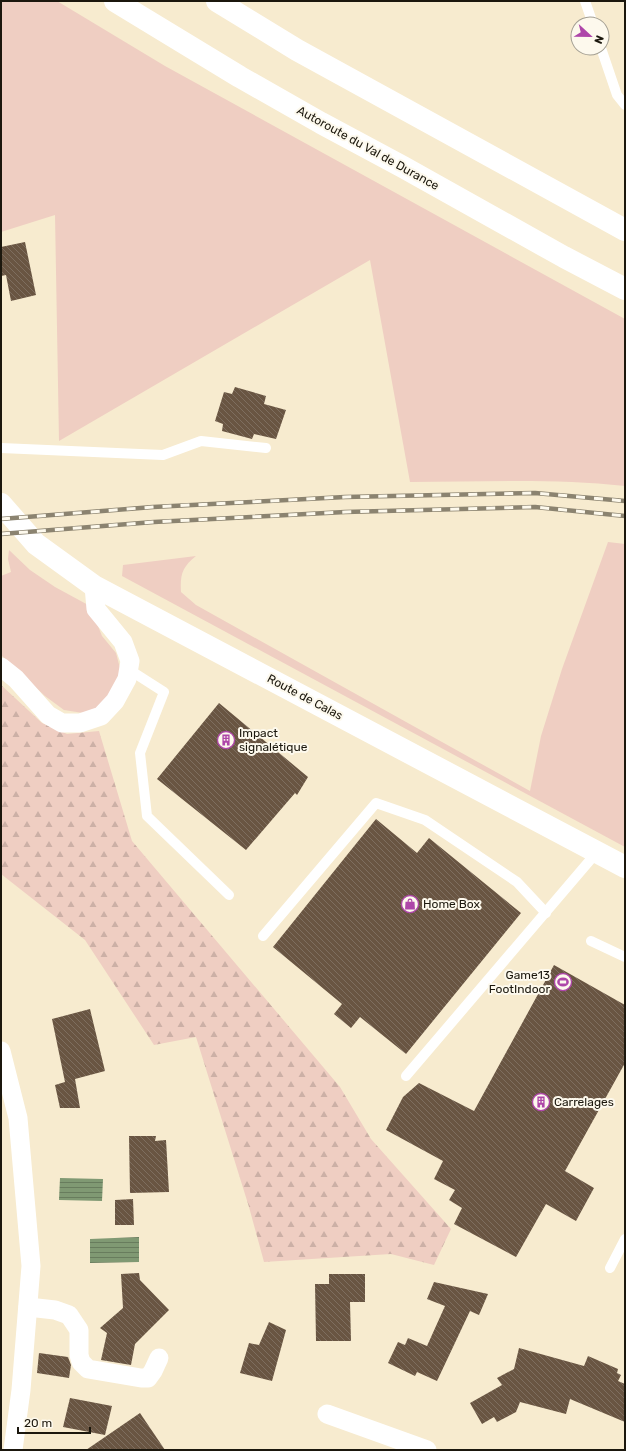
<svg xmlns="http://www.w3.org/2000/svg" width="626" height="1451" viewBox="0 0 626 1451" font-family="Rubik,sans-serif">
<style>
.grass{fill:#efcec2}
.forest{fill:url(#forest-firs)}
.water{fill:url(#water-rules)}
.building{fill:url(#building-back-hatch)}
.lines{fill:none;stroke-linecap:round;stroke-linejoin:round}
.service{stroke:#fff;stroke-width:10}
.minor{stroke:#fff;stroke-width:19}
.secondary{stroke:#fff;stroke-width:22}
.motorway{stroke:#fff;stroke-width:22}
.rail-casing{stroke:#8b8370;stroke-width:4.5}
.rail{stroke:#fdf9ed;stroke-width:3;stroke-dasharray:9;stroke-linecap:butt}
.labels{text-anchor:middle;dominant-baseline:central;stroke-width:4;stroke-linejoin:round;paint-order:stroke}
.street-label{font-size:12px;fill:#1b170d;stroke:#fdf9ed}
.poi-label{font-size:12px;fill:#1b170d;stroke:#fdf9ed;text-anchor:start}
</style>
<defs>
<pattern id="forest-firs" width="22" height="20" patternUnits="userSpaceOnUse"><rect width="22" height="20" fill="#efcec2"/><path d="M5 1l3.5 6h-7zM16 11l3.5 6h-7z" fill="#ccb0a6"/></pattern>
<pattern id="water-rules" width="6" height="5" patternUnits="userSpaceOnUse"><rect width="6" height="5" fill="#809973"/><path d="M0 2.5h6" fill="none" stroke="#687c5d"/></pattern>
<pattern id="building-back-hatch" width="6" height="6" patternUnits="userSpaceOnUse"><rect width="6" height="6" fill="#695542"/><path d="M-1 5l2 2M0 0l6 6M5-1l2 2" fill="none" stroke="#7e6e5f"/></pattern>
</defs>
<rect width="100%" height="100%" fill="#f7ebcf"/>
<g class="grass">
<path d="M 1,1 L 57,1 L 165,66 L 625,319 L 625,486 C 554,478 482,482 410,482 L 370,260 L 59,441 L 55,215 L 1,232 Z"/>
<path d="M 608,542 L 625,544 L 625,847 L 122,576 L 123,565 L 196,556 C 182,567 180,575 181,592 L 196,605 L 530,791 L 541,736 L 562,669 Z"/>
<path d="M 9,550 L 30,570 L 55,587 L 90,606 L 102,636 L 116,653 L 121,672 L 104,706 L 83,713 L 64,710 L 45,696 L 1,655 L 1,576 L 11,572 L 8,559 Z"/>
</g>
<path class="forest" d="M 1,685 L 42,723 L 67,734 L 99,731 L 132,841 L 340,1087 L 371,1139 L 451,1229 L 434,1265 L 391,1254 L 264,1262 L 249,1207 L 196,1037 L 154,1045 L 85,940 L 1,874 Z"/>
<g class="water">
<path d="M 60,1178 L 103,1179 L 102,1201 L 59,1200 Z"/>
<path d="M 139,1237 L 139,1262 L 90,1263 L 90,1239 Z"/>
</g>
<g class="building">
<path d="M 25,242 L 36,295 L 11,301 L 6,275 L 1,276 L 1,247 Z"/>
<path d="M 235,387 L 266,396 L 264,404 L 286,410 L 276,439 L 254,434 L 252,439 L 222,431 L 223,424 L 215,421 L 224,392 L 232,394 Z"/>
<path d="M 219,703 L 308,777 L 297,795 L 295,793 L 246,850 L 157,779 Z"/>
<path d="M 376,819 L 417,853 L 429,838 L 521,913 L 406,1054 L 360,1017 L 351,1028 L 334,1014 L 342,1004 L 273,947 Z"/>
<path d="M 554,965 L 625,1005 L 625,1063 L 565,1171 L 594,1188 L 576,1221 L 546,1204 L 516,1257 L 454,1224 L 462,1208 L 449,1200 L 455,1190 L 434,1179 L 443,1161 L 386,1130 L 403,1097 L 419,1083 L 474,1111 Z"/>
<path d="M 90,1009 L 105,1071 L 75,1079 L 80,1108 L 60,1108 L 55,1085 L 65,1082 L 52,1019 Z"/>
<path d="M 129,1136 L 156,1136 L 155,1141 L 166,1140 L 169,1192 L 130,1193 Z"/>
<path d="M 133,1199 L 134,1225 L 115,1225 L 115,1200 Z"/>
<path d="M 139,1273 L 140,1280 L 169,1310 L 135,1344 L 131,1365 L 101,1360 L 107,1333 L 100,1328 L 123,1308 L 121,1274 Z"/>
<path d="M 329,1274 L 365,1274 L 365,1302 L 350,1302 L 351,1341 L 316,1341 L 315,1284 L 329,1284 Z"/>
<path d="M 434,1282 L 488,1294 L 479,1315 L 470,1311 L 437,1381 L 417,1372 L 415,1376 L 388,1363 L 398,1342 L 405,1345 L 408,1338 L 427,1346 L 445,1306 L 427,1299 Z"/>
<path d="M 269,1322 L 286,1330 L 272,1381 L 240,1373 L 249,1343 L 259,1345 Z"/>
<path d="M 519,1348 L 584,1366 L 588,1356 L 618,1369 L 617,1373 L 621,1375 L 618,1381 L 625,1384 L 625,1422 L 570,1399 L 566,1414 L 520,1402 L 516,1412 L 497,1422 L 494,1417 L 482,1424 L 470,1403 L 502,1385 L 497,1378 L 514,1369 Z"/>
<path d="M 39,1353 L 68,1357 L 71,1365 L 69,1378 L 37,1373 Z"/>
<path d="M 70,1398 L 112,1406 L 105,1435 L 63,1427 Z"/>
<path d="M 140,1413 L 165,1450 L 86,1450 Z"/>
</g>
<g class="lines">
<g class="service">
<path d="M 585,1 L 593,24"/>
<path d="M 601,48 L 617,95 L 625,105"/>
<path d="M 1,448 L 163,455 L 201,441 L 266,448"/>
<path d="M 128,669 L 164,692 L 140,753 L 147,816 L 229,895"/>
<path d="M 263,936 L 376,803 L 425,820 L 517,882 L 546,913"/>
<path d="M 591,941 L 625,957"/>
<path d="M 406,1076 L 597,852"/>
<path d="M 610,1268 L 625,1239"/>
</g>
<g class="minor">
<path d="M 1,667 L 16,679 L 48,715 L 62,723 L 80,723 L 101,716 L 115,701 L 127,679 L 130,661 L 123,642 L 96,609 L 94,586"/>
<path d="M 1,1051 L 18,1118 L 31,1266 L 21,1390 L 13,1450"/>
<path d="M 28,1307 L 55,1310 L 69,1315 L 79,1330 L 79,1355 L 81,1362 L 88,1369 L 141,1378 L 148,1378 L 153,1371 L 159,1358"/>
<path d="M 327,1414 L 427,1450"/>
</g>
<path class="secondary" d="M 1,504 L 36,544 L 94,586 L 625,867"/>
<g class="motorway">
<path d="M 115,1 L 240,77 L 321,123 L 403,167 L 564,257 L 625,289"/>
<path d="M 217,1 L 297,50 L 625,230"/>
</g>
<g class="rail-casing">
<g id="rail">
<path d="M 1,519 L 153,507 L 345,497 L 535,493 L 625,501"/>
<path d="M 1,534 L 154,522 L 345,512 L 535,507 L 625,516"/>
</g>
</g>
<use href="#rail" class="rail"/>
</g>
<defs>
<g id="building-ring" transform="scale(0.9)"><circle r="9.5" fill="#fdf9ed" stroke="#ae46a9" stroke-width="1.5"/><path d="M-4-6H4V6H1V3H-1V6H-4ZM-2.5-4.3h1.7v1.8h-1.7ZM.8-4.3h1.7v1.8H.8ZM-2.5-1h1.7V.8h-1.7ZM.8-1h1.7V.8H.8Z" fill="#ae46a9"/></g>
<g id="shop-ring" transform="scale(0.9)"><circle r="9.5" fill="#fdf9ed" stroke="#ae46a9" stroke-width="1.5"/><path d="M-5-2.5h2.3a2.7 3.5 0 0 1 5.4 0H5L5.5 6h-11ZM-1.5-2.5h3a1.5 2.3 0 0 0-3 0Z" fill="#ae46a9"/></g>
<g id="stadium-ring" transform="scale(0.9)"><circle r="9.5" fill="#fdf9ed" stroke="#ae46a9" stroke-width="1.5"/><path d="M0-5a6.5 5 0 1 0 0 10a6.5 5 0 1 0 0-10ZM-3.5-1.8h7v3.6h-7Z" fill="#ae46a9"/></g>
</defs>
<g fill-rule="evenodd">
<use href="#building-ring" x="226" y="740"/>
<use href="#shop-ring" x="410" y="904"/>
<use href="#stadium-ring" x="563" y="982"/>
<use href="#building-ring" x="541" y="1102"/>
</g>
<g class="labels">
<g class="street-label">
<text transform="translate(368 148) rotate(29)">Autoroute du Val de Durance</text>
<text transform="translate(305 697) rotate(28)">Route de Calas</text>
</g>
<g class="poi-label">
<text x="239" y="733">Impact<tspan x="239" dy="14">signalétique</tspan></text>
<text x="423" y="904">Home Box</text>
<text x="550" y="975" text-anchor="end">Game13<tspan x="550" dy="14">FootIndoor</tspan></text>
<text x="554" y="1102">Carrelages</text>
</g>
</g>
<rect width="626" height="1451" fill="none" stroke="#1b170d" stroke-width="4"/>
<g transform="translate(590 36) rotate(112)"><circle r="19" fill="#fdf9ed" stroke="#a39f93"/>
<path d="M0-3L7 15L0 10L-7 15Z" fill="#ae46a9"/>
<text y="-6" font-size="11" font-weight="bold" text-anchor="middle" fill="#1b170d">N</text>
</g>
<path d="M18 1427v6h72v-6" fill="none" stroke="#1b170d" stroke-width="2"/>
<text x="24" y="1427" font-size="12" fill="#1b170d" stroke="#fdf9ed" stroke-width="3" paint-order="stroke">20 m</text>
</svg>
